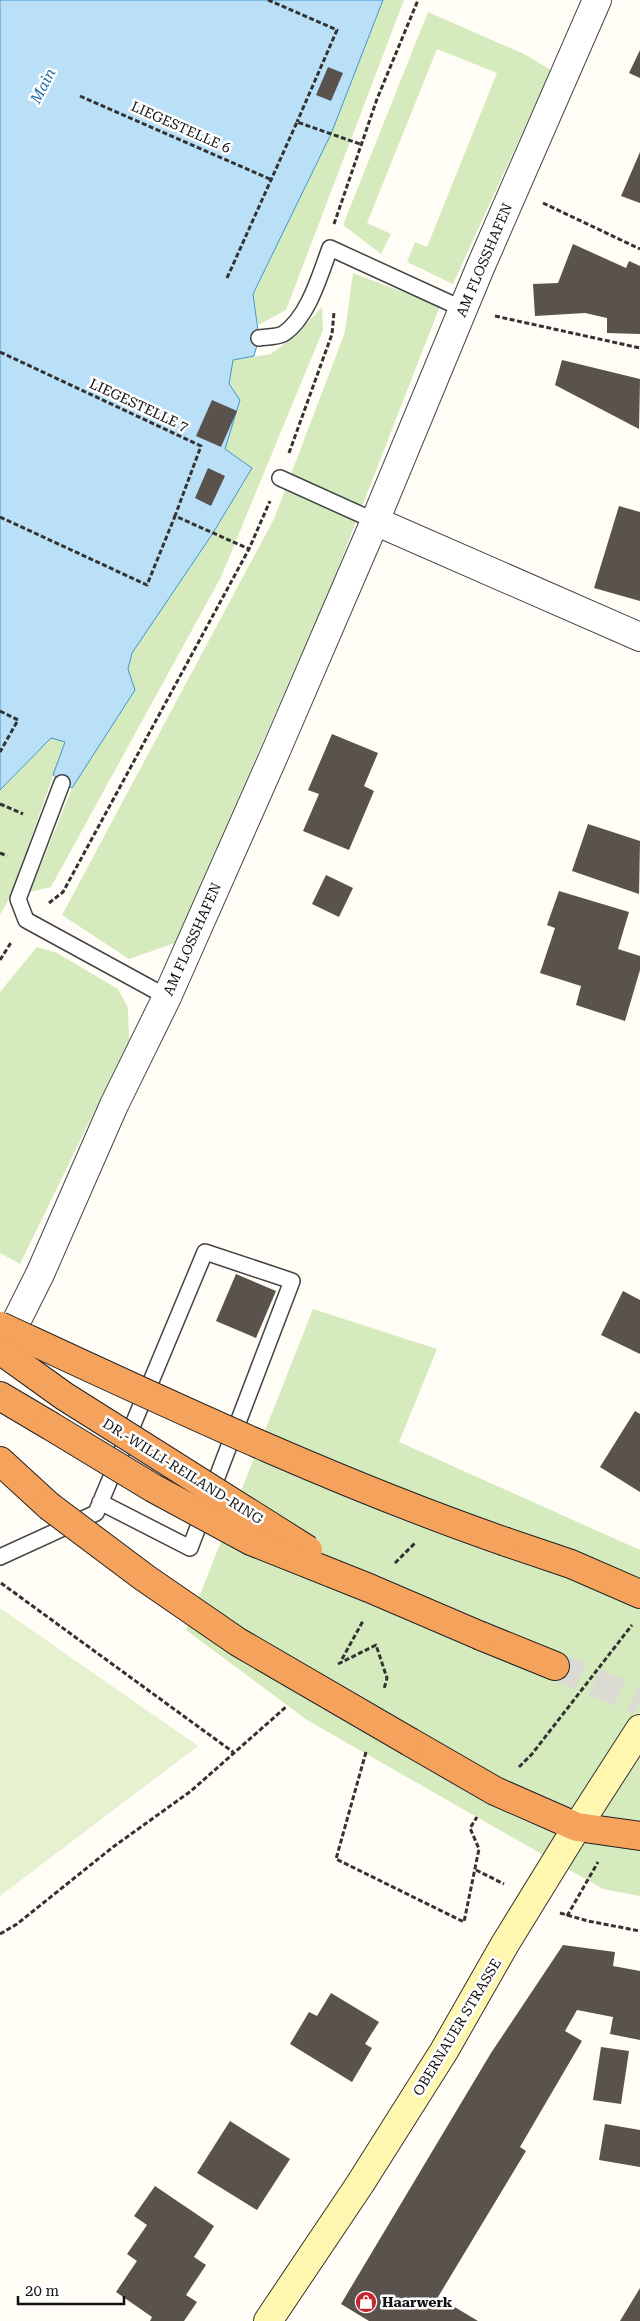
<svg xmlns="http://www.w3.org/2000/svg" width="640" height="2321" viewBox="0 0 640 2321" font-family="'Roboto Serif',serif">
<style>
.green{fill:#d5ebbd}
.pitch{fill:#e6f2cf}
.water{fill:#b9e0f7;stroke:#3f96cf}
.building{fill:#5a524d}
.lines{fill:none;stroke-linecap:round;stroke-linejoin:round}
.highway-tunnel{stroke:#dbdad3;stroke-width:28;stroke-dasharray:28 14;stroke-linecap:butt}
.lane-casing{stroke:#444;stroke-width:18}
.street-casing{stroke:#444;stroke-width:30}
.secondary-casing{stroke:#333;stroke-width:30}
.highway-casing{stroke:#222;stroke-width:30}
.path{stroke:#333;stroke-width:3;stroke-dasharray:5 2.5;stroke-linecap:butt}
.lane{stroke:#fff;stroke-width:15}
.street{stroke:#fff;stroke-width:28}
.secondary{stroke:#fff6b0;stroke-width:28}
.highway{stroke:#f5a25d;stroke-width:28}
.highway-bridge-casing{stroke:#222;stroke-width:30;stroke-linecap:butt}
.highway-bridge{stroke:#f5a25d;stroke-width:28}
.labels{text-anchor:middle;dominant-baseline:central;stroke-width:5;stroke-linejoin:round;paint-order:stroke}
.street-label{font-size:14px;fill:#111;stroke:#fff}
.poi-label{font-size:14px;font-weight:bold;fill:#111;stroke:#fff;text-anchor:start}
.water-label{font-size:15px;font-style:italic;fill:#1768a6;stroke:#fff}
</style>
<rect width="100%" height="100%" fill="#fffdf5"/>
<g class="green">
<path d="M 383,0 L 404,0 L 286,310 L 258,325 L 253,294 L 331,134 Z"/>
<path d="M 428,12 L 524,54 L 551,70 L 453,284 L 407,262 L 415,242 L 427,247 L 497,73 L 437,49 L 367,223 L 391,234 L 381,254 L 343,225 Z"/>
<path d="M 353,273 L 440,306 L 333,581 L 175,943 L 129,959 L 62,915 L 274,519 L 345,332 Z"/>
<path d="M 322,307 L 323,330 L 221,577 L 51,887 L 30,892 L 72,788 L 135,690 L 128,669 L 132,653 L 213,533 L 252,468 L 225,449 L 240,400 L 229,384 L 233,360 L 271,354 L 299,332 Z"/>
<path d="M 51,738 L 65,742 L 11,895 L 0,915 L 0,790 Z"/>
<path d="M 37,947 L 57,953 L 118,989 L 128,1008 L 129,1040 L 20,1264 L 0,1253 L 0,992 Z"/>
<path d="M 313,1309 L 437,1349 L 399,1442 L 640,1550 L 640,1896 L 603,1889 L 307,1720 L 186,1630 Z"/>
</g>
<path class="pitch" d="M 0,1608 L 198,1746 L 0,1896 Z"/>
<path class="water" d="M 0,0 L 383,0 L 331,134 L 253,294 L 259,338 L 254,356 L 233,360 L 229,384 L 240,400 L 225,449 L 252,468 L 213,533 L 132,653 L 128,669 L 135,690 L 72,788 L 53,775 L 65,742 L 51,738 L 0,790 Z"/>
<g class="building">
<path d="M 640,50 L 640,78 L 629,73 Z"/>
<path d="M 328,67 L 343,73 L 331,101 L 316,95 Z"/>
<path d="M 640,152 L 640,203 L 621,196 Z"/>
<path d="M 573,244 L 626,268 L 629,261 L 640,266 L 640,334 L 607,333 L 607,318 L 585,313 L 535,316 L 533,284 L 558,283 Z"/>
<path d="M 562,360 L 640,379 L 639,429 L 555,385 Z"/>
<path d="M 212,400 L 237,411 L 221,447 L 196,436 Z"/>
<path d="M 208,468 L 225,476 L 211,506 L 195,498 Z"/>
<path d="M 619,506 L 640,512 L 640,601 L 594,588 Z"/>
<path d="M 332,734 L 378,753 L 364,786 L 374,791 L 349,850 L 303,831 L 319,794 L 308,790 Z"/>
<path d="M 588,824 L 640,841 L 639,894 L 572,871 Z"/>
<path d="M 326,875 L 353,888 L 339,917 L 312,904 Z"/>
<path d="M 559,891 L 629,912 L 618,949 L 640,956 L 640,970 L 625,1021 L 576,1005 L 581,986 L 540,973 L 555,928 L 547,925 Z"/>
<path d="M 236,1274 L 276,1291 L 256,1338 L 216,1321 Z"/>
<path d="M 623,1291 L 640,1300 L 640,1354 L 601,1335 Z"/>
<path d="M 635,1411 L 640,1414 L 640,1492 L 600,1467 Z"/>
<path d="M 563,1945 L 615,1952 L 613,1966 L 640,1971 L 640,2040 L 610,2034 L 613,2017 L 577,2010 L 565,2031 L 582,2041 L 520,2147 L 526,2151 L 438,2297 L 478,2321 L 369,2321 L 341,2304 L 491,2053 Z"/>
<path d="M 331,1993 L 379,2022 L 365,2044 L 372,2048 L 352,2082 L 290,2044 L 309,2012 L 317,2016 Z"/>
<path d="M 601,2047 L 629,2051 L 621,2104 L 593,2100 Z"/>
<path d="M 230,2121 L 290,2159 L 257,2210 L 197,2173 Z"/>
<path d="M 605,2124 L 640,2130 L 640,2167 L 599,2160 Z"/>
<path d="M 155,2186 L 214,2226 L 194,2257 L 206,2265 L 186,2295 L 197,2302 L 184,2321 L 150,2321 L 152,2317 L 116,2292 L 137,2261 L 127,2254 L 147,2225 L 134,2216 Z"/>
<path d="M 640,2288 L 640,2321 L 620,2321 Z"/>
</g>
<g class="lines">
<path class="highway-tunnel" d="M 555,1666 L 640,1701"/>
<g class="lane-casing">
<g id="lane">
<path d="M 259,338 C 266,337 277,337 283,334 C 308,318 320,275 330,248 L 463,309"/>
<path d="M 280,478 L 375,521"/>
<path d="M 62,783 L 18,899 L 26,920 L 167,997"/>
<path d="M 0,1557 L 96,1513 L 205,1252 L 292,1281 L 190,1548 L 100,1502"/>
</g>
</g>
<g class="street-casing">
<g id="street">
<path d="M 375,521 L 640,637"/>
<path d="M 1,1352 L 40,1274 L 114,1105 L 167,997 L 275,753 L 375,521 L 480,268 L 597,0"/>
</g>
</g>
<g class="secondary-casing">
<path id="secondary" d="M 268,2321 L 360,2184 L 444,2051 L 505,1944 L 577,1827 L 640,1729"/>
</g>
<g class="highway-casing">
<g id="highway">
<path d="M 0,1396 L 49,1425"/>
<path d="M 0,1461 L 49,1506"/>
<path d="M 506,1542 L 571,1564 L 640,1594"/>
<path d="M 481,1636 L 555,1666"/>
<path d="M 410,1742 L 495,1791 L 577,1827 L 640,1836"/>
</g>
</g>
<g class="path">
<path d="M 268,0 L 337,30 L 297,122"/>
<path d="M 80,96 L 272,180"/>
<path d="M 543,203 L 640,249"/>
<path d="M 334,224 L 377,99 L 418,0"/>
<path d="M 227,278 L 297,122 L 360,144"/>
<path d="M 495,316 L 640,348"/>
<path d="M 0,352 L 201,446 L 175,516 L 249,549"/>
<path d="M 289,453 L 332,334 L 334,312"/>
<path d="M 0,517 L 147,585 L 175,516"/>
<path d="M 0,711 L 18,720 L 0,752"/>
<path d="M 0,804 L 23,814"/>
<path d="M 0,853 L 7,856"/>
<path d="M 49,903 L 63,892 L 249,549 L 270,501"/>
<path d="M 0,960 L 12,941"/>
<path d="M 395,1563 L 415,1543"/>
<path d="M 1,1583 L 233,1752"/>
<path d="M 342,1659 L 363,1621"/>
<path d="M 338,1664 L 376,1645 L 387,1678 L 384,1689"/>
<path d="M 366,1752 L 336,1859 L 464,1922 L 479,1849 L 470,1828 L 477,1817"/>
<path d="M 519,1767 L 532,1754 L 632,1625"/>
<path d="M 476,1870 L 504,1884"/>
<path d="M 560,1913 L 588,1921 L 640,1931"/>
<path d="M 567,1916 L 598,1862"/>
<path d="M 0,1934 L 17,1924 L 113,1847 L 191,1791 L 287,1706"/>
</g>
<use href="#lane" class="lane"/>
<use href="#street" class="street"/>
<use href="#secondary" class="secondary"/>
<use href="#highway" class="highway"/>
<g class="highway-bridge-casing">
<g id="highway-bridge">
<path d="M 0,1326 C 166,1403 333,1482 506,1542"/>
<path d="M 0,1350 L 64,1396 L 308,1550"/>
<path d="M 49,1425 L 153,1488 L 251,1541 L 369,1588 L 481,1636"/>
<path d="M 49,1506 L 145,1578 L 238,1642 L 410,1742"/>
</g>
</g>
<use href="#highway-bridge" class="highway-bridge"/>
</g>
<defs>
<g id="shop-disc" transform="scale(1.125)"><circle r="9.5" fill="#c4262e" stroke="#fff"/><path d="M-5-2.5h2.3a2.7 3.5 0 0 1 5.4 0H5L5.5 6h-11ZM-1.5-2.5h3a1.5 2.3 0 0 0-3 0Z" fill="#fff"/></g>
</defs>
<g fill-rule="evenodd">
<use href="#shop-disc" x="366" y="2302"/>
</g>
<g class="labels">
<g class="street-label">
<text transform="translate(181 127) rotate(24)">LIEGESTELLE 6</text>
<text transform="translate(484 260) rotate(-67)">AM FLOSSHAFEN</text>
<text transform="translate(139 405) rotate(25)">LIEGESTELLE 7</text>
<text transform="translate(192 939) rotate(-66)">AM FLOSSHAFEN</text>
<text transform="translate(183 1471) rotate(32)">DR.-WILLI-REILAND-RING</text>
<text transform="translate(457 2027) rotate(-59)">OBERNAUER STRASSE</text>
</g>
<g class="poi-label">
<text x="382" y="2302">Haarwerk</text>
</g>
<g class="water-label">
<text transform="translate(43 86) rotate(-63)">Main</text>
</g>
</g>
<path d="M18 2296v8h106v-8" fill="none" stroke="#111111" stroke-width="2.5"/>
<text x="25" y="2296" font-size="15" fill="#111111" stroke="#ffffff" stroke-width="4" paint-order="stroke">20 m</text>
</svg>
